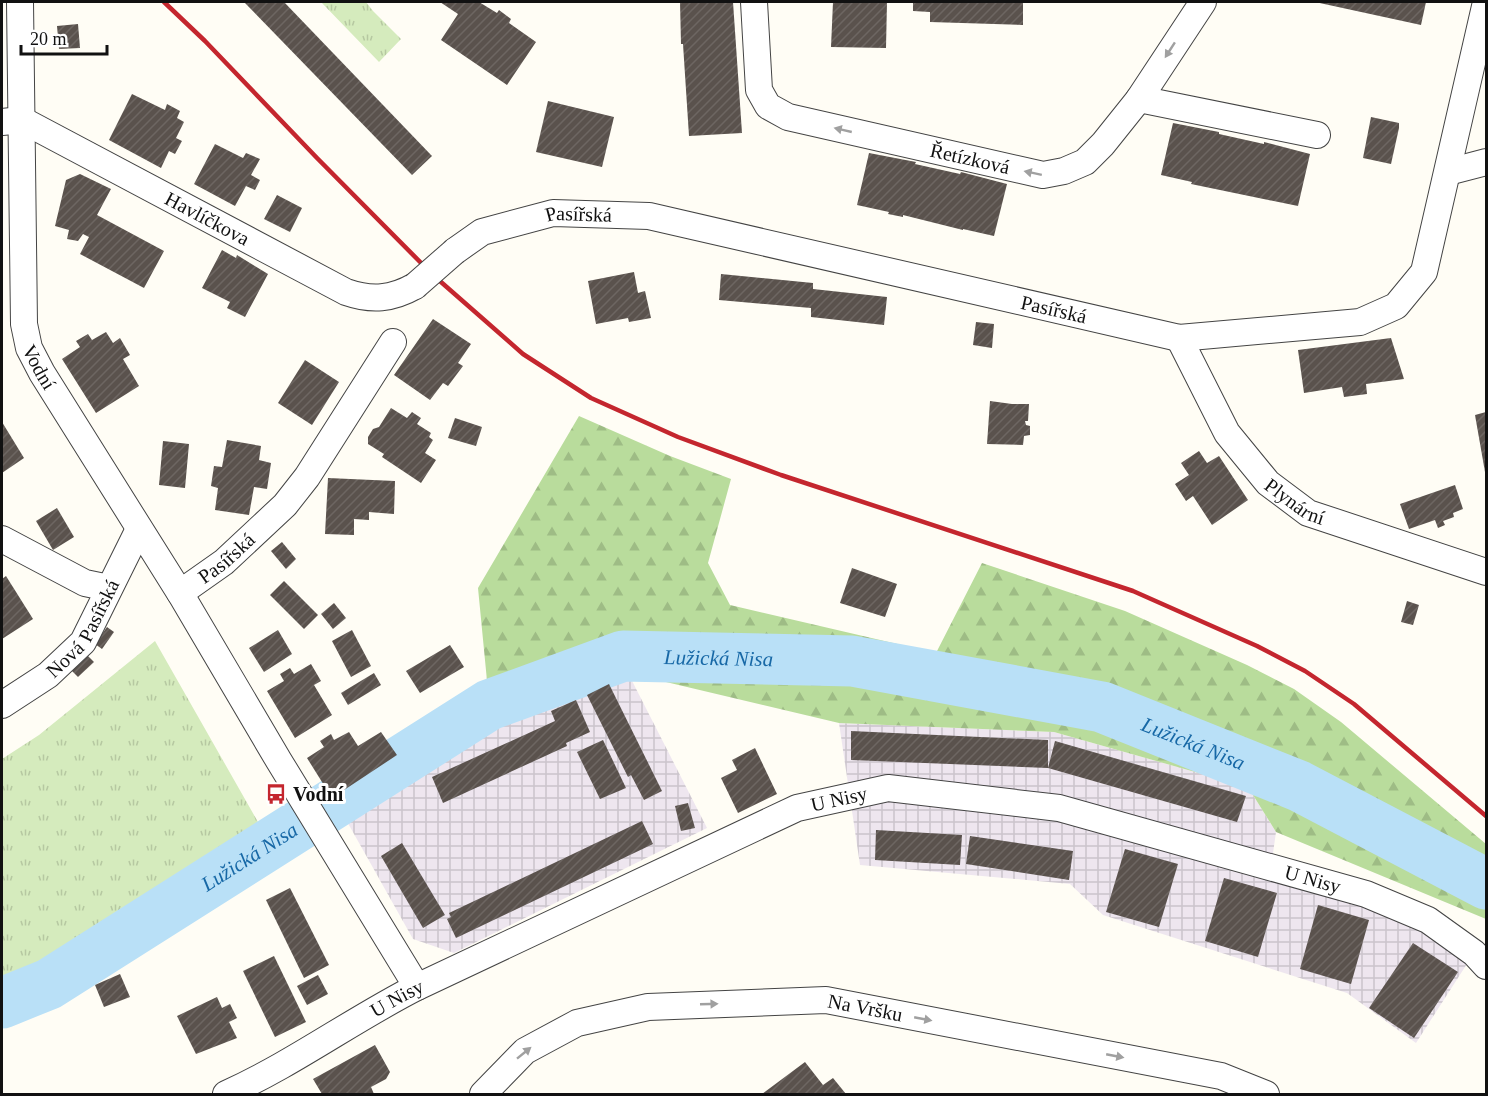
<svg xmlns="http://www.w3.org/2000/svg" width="1488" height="1096" viewBox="0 0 1488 1096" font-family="Georgia,serif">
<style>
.industrial{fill:url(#industrial-grid)}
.forest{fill:url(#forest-firs)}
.park{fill:url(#park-tufts)}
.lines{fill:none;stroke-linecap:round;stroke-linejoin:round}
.river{stroke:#b9e0f7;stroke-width:51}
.building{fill:url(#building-hatch)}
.street-casing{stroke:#444;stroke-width:28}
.street{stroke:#fff;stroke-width:26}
.rail{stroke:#c4262e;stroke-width:4.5}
.street-bridge-casing{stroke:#444;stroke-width:28;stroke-linecap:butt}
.street-bridge{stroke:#fff;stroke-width:26}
.oneway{fill:#a0a0a0}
.labels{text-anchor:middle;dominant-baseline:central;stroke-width:6;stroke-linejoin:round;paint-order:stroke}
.street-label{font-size:20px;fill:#111;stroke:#fff}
.poi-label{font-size:20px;font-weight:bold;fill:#111;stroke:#fff;text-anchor:start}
.water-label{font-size:21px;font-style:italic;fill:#1768a6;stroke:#fff}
</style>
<defs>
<pattern id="industrial-grid" width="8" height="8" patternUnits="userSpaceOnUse" patternTransform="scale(1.5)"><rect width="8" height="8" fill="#eee6ef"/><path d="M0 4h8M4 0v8" fill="none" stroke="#cbc4cc"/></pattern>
<pattern id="forest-firs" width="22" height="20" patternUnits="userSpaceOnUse" patternTransform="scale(1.5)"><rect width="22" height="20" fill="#b9dc9c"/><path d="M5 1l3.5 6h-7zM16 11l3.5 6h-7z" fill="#9ebc85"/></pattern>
<pattern id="park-tufts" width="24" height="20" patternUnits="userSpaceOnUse" patternTransform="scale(1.5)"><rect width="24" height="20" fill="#d5ebbd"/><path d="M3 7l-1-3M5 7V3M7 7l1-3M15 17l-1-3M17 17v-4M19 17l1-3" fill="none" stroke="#b6c8a1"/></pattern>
<pattern id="building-hatch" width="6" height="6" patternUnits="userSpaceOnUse" patternTransform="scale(1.5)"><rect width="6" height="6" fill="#5a524d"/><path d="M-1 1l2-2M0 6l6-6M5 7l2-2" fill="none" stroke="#6d6662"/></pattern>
</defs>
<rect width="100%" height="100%" fill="#fffdf5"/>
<g class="industrial">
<path d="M 628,673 L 707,828 L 454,953 L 413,939 L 345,818 L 491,722 L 613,674 Z"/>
<path d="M 839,723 L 1054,732 L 1248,787 L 1276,832 L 1271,867 L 1474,953 L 1416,1043 L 1347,993 L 1103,915 L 1070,884 L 860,865 Z"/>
</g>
<path class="forest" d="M 579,416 L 670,456 L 731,479 L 708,563 L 730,605 L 936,653 L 982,563 L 1125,611 L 1247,665 L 1294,689 L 1341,722 L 1486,844 L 1486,919 L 1276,832 L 1248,787 L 1054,732 L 839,723 L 628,673 L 613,674 L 491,722 L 478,588 Z"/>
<g class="park">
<path d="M 321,2 L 366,2 L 373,11 L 401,39 L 379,62 Z"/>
<path d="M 155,641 L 262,829 L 2,990 L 2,759 L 39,735 Z"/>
</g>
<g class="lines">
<path class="river" id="s1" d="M 2,1003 L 49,984 L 489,705 L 623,656 L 852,661 L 1102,707 L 1299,786 L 1486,884"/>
</g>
<g class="building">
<path d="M 244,2 L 284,2 L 432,156 L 412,175 Z"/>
<path d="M 440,2 L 479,2 L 497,13 L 499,10 L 511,19 L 509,23 L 536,42 L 507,85 L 441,40 L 458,14 Z"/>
<path d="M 680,2 L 733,2 L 742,133 L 689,136 L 683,44 L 681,44 Z"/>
<path d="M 833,2 L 887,2 L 886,48 L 831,47 Z"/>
<path d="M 913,2 L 1023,2 L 1023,25 L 930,22 L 930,12 L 913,11 Z"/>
<path d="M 1315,2 L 1426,2 L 1421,25 Z"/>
<path d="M 78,24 L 80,48 L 59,49 L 57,26 Z"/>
<path d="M 132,94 L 165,110 L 167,104 L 180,111 L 177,118 L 184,122 L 176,138 L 182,141 L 175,154 L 169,151 L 161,168 L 109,140 Z"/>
<path d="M 548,101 L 614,117 L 602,167 L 536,152 Z"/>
<path d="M 1371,117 L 1399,123 L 1399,128 L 1391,164 L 1363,158 Z"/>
<path d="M 1173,123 L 1219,132 L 1219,134 L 1264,144 L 1264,142 L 1310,154 L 1298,206 L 1191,184 L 1192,182 L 1161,175 Z"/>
<path d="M 215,144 L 243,158 L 246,153 L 260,159 L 251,175 L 260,180 L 255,190 L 246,186 L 235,206 L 194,184 Z"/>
<path d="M 869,153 L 916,162 L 915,164 L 960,174 L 961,172 L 1007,184 L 994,236 L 963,229 L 963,230 L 903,215 L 903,217 L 888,214 L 889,212 L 857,205 Z"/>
<path d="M 80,174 L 111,189 L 97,215 L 164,251 L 144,288 L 80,254 L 89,237 L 83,234 L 78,241 L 67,239 L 69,230 L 55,226 L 66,180 Z"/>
<path d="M 277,195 L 302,208 L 290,232 L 264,219 Z"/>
<path d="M 222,250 L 236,258 L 237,255 L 268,274 L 245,317 L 227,308 L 230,302 L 202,288 Z"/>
<path d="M 634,272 L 638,293 L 645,291 L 651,318 L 629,322 L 628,318 L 596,324 L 588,281 Z"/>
<path d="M 721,274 L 813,283 L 813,289 L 887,297 L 884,325 L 811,317 L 811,308 L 719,300 Z"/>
<path d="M 433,319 L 471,344 L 458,363 L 463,366 L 448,386 L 443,383 L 430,400 L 394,375 Z"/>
<path d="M 976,322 L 994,324 L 992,348 L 973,345 Z"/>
<path d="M 106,332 L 113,343 L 120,338 L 130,355 L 123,359 L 139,386 L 96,413 L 62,359 L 80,347 L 76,341 L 88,334 L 92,340 Z"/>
<path d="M 1391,338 L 1404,379 L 1366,384 L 1367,394 L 1344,397 L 1342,387 L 1304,393 L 1298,350 Z"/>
<path d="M 305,360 L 339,382 L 312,425 L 278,403 Z"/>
<path d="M 990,401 L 1012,404 L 1029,404 L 1028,421 L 1025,421 L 1026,425 L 1030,426 L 1030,435 L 1024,436 L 1023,445 L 987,444 Z"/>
<path d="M 391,408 L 407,418 L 412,412 L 421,418 L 417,424 L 431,433 L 429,437 L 433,440 L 425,453 L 436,460 L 421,483 L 382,457 L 384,454 L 368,444 L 368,437 L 373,429 L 379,427 Z"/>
<path d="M 1486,412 L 1486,472 L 1485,472 L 1475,415 Z"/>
<path d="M 455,418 L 482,427 L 476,446 L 448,438 Z"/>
<path d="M 2,422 L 24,458 L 2,473 Z"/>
<path d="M 227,440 L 261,446 L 259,460 L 271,463 L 267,489 L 254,487 L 249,515 L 215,510 L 218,488 L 211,486 L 214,466 L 222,467 Z"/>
<path d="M 163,441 L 189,444 L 185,488 L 159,485 Z"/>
<path d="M 1199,451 L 1207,463 L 1219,456 L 1248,500 L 1212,525 L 1193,496 L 1186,501 L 1175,484 L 1189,475 L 1181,463 Z"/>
<path d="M 328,478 L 395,481 L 394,514 L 369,512 L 369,520 L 354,519 L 354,535 L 325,534 Z"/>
<path d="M 1455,485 L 1463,509 L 1453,513 L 1454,517 L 1443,521 L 1445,525 L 1438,528 L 1435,520 L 1409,529 L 1400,504 Z"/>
<path d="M 57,508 L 74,537 L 53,550 L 36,521 Z"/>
<path d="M 282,542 L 296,559 L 286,569 L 271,551 Z"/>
<path d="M 852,568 L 897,584 L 885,617 L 840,603 Z"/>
<path d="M 6,576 L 33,619 L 2,639 L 2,579 Z"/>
<path d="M 284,581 L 318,615 L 304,629 L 270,595 Z"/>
<path d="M 1407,601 L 1419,605 L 1413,625 L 1401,622 Z"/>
<path d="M 334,603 L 346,618 L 333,629 L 321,614 Z"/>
<path d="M 107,627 L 114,632 L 102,649 L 95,644 Z"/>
<path d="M 278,630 L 292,654 L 264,672 L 249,648 Z"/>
<path d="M 352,630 L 371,666 L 351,677 L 332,641 Z"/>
<path d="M 450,645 L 464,667 L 420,693 L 406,671 Z"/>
<path d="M 88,656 L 94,662 L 78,677 L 72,671 Z"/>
<path d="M 311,664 L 321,681 L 314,685 L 332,715 L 295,738 L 267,691 L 284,681 L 280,674 L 290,668 L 294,674 Z"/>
<path d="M 374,673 L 381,685 L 348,705 L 341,693 Z"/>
<path d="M 609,684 L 662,791 L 644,800 L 631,775 L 628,777 L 587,695 Z"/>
<path d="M 576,700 L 590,732 L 566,743 L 567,746 L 443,803 L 432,777 L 555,721 L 551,711 Z"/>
<path d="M 851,731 L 1048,740 L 1048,768 L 1055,741 L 1246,796 L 1237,822 L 1048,768 L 851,760 Z"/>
<path d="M 349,732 L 358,746 L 381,732 L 397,755 L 332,798 L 307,758 L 324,747 L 320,741 L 331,734 L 334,740 Z"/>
<path d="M 603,740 L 626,788 L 600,799 L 577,752 Z"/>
<path d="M 755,748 L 777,794 L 738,813 L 721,778 L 737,770 L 732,760 Z"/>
<path d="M 688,803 L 695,828 L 681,831 L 675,806 Z"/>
<path d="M 642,821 L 653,844 L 456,938 L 447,919 L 451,917 L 449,913 Z"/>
<path d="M 876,830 L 962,835 L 960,865 L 875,860 Z"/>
<path d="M 970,836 L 1073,851 L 1069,880 L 966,864 Z"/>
<path d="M 402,843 L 445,915 L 423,928 L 381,856 Z"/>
<path d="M 1125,849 L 1178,864 L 1159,927 L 1106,912 Z"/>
<path d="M 1224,878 L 1277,893 L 1258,957 L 1205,941 Z"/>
<path d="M 290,888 L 329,965 L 304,978 L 266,900 Z"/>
<path d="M 1318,905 L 1369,920 L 1351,984 L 1300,969 Z"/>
<path d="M 1413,943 L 1458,972 L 1414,1038 L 1369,1008 Z"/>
<path d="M 274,956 L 306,1022 L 275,1037 L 243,971 Z"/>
<path d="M 120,974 L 130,997 L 104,1007 L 95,985 Z"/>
<path d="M 318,975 L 328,994 L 307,1005 L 297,986 Z"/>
<path d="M 217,997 L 222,1008 L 230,1004 L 237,1018 L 229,1022 L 237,1038 L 196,1054 L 177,1016 Z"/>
<path d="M 375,1045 L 390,1072 L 386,1079 L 371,1087 L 374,1094 L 322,1094 L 313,1079 Z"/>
<path d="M 805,1062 L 823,1085 L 833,1078 L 846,1094 L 762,1094 Z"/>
</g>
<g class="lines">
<g class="street-casing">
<g id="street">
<path id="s2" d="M 20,2 L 24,324 L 29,348 L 42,373 L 180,593 L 279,761 L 417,987"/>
<path id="s3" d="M 754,2 L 759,90 L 768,106 L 788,117 L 1043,175 L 1064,171 L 1085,162 L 1103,144 L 1139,99 L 1203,2"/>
<path d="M 1139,99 L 1317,135"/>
<path id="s4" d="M 2,122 L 22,120 L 346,292 C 372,301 392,299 415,286"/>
<path d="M 1448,172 L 1486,162"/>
<path id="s5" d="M 455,251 L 482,232 L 553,213 L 649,216 L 1179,338 L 1360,322 L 1396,306 L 1424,272 L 1486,2"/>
<path id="s6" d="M 1179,338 L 1227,433 L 1268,483 L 1308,513 L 1486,572"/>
<path d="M 2,539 L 85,583 L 109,588"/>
<path id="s7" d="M 180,593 L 224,562 L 285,505 L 307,477 L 393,342"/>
<path id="s8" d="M 2,705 L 48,675 L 83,642 L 139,529"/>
<path id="s9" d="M 226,1094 C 293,1064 352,1020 417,987 L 797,808 L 888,788 L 1059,808 L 1366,894 L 1428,920 L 1474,953 L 1486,966"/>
<path id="s10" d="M 483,1094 L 525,1051 L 577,1023 L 648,1007 L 826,1000 L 1221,1076 L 1266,1094"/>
</g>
</g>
<use href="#street" class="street"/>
<path class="rail" d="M 164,2 L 205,41 L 317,158 L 433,275 L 523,354 L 591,398 L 678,437 L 781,475 L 1133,591 L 1257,646 L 1305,671 L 1354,704 L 1486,816"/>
<g class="street-bridge-casing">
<path id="street-bridge" d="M 415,286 L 455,251"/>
</g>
<use href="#street-bridge" class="street-bridge"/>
</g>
<defs><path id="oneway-solid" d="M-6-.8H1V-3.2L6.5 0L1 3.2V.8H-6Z" transform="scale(1.5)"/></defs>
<g class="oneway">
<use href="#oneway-solid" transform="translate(1170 50) rotate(123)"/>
<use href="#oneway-solid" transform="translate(843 130) rotate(-167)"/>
<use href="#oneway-solid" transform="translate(1033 173) rotate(-168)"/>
<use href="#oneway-solid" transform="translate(709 1004) rotate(-2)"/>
<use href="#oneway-solid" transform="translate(923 1019) rotate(11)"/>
<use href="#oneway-solid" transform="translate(524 1053) rotate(-39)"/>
<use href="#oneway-solid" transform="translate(1115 1056) rotate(11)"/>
</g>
<defs>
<g id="bus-bare" transform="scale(1.62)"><path d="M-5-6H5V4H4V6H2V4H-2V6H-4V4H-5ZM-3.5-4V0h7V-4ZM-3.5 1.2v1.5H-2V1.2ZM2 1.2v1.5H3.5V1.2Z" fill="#c4262e" stroke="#fff" stroke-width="2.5" paint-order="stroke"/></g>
</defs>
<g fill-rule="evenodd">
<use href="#bus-bare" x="276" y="794"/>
</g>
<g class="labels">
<g class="street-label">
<text stroke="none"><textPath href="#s3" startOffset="316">Řetízková</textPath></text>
<text stroke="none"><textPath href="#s5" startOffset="132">Pasířská</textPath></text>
<text stroke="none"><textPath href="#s4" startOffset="230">Havlíčkova</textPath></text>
<text stroke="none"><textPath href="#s5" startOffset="618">Pasířská</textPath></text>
<text stroke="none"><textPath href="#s2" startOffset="368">Vodní</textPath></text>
<text stroke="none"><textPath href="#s6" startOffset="204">Plynární</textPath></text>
<text stroke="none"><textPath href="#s7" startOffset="58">Pasířská</textPath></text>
<text stroke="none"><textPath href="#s8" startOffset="114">Nová Pasířská</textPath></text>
<text stroke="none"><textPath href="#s9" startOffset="682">U Nisy</textPath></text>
<text stroke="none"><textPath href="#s9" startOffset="1168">U Nisy</textPath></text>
<text stroke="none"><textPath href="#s9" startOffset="196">U Nisy</textPath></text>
<text stroke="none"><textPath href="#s10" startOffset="410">Na Vršku</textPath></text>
</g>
<g class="poi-label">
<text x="293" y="794">Vodní</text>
</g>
<g class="water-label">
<text stroke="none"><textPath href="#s1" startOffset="810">Lužická Nisa</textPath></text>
<text stroke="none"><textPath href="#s1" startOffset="1296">Lužická Nisa</textPath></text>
<text stroke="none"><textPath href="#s1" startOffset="288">Lužická Nisa</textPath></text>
</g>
</g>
<rect width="1488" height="1096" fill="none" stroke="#111111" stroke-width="6"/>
<path d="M21 45v9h86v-9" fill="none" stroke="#111111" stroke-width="3"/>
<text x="30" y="45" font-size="18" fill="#111111" stroke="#ffffff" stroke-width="4.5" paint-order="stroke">20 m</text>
</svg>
